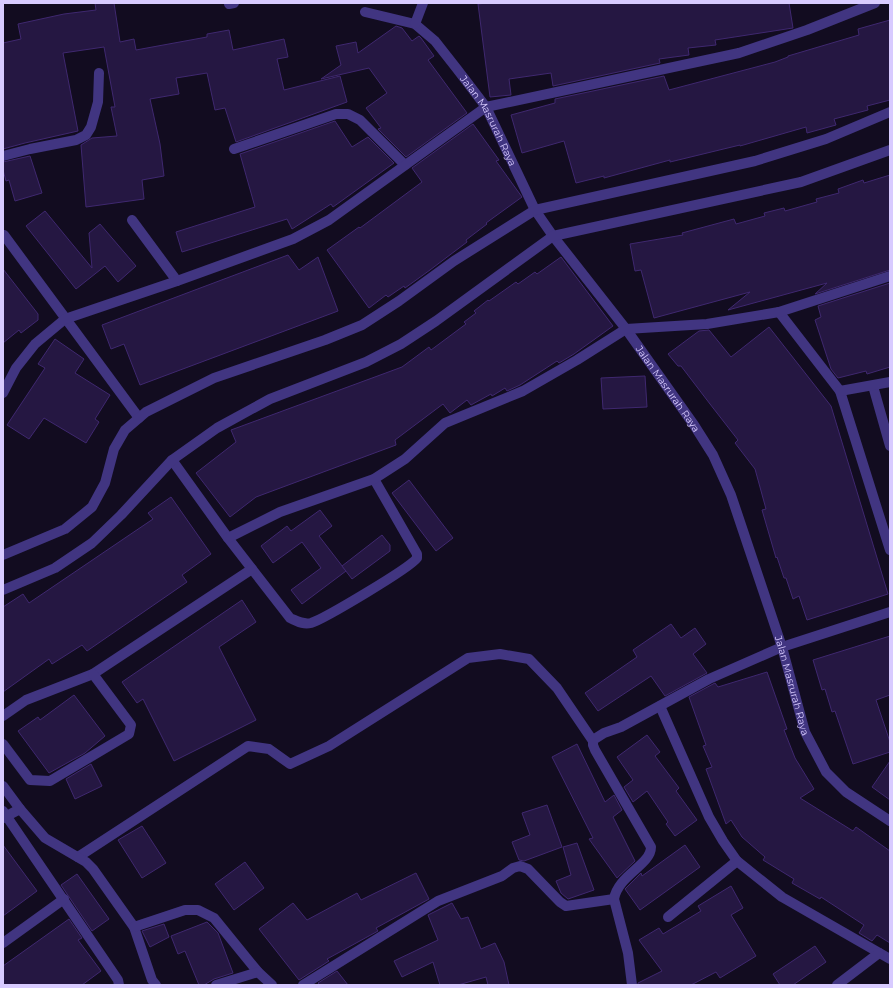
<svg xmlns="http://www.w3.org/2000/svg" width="893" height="988" viewBox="0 0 893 988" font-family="Montserrat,sans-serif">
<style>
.building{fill:#251742;stroke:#3f286f}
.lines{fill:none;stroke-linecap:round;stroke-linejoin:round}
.service{stroke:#413581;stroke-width:10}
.minor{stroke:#413581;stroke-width:10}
.labels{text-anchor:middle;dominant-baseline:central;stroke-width:4;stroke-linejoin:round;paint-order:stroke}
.street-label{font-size:10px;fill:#d8cbff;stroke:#120c20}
</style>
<rect width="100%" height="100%" fill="#120c20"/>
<g class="building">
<path d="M 95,3 L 114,3 L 120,42 L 134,39 L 136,50 L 207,37 L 207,34 L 229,30 L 233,50 L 284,39 L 288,57 L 277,59 L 284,90 L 340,76 L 347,102 L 236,142 L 225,108 L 215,110 L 207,73 L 176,78 L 179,94 L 150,99 L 160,144 L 164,176 L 142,180 L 144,199 L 86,207 L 81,145 L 92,138 L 117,136 L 111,107 L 115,107 L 104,47 L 63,53 L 78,131 L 25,143 L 3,149 L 3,43 L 21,39 L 18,24 L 64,14 L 96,10 Z"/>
<path d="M 487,3 L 789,3 L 793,28 L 715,40 L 716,45 L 688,48 L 689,55 L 659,59 L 660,63 L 553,86 L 551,73 L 509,79 L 511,95 L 490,97 L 478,4 Z"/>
<path d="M 890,20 L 890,100 L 867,106 L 868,110 L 834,119 L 836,125 L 807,133 L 806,127 L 740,146 L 740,145 L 670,162 L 670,160 L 604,178 L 604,176 L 576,183 L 564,141 L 522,153 L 511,115 L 555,103 L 555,99 L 664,76 L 669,90 L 775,62 L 788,57 L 788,56 L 859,35 L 858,29 Z"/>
<path d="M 396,26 L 402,28 L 412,41 L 419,36 L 421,38 L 434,56 L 428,60 L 467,113 L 406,157 L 378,129 L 381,128 L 366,108 L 387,93 L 369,68 L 321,79 L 341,65 L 336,46 L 356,42 L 358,53 Z"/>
<path d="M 335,121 L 352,147 L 368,137 L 394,163 L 333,207 L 331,204 L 292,229 L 287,219 L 182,252 L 176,232 L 255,207 L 240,154 Z"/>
<path d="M 473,124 L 499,160 L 496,161 L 522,197 L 486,223 L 487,224 L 466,240 L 467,242 L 430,270 L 405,288 L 404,286 L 388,297 L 386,295 L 369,308 L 327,250 L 359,227 L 360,228 L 422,182 L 412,168 Z"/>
<path d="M 30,156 L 42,193 L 15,201 L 9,180 L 6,181 L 3,170 L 3,162 Z"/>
<path d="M 890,175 L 890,270 L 815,294 L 827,283 L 728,310 L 750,292 L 654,318 L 641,270 L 635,271 L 630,244 L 683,235 L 682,233 L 734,219 L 736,224 L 765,216 L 764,213 L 784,208 L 785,211 L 817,202 L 816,199 L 839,193 L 838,189 L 863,180 L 864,183 Z"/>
<path d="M 45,211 L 92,268 L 89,233 L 100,224 L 136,266 L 118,282 L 105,266 L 76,289 L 26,226 Z"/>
<path d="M 288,255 L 299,270 L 318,257 L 338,311 L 140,385 L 124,344 L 111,349 L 102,325 Z"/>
<path d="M 561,257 L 613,326 L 574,354 L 559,363 L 557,361 L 520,385 L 507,391 L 505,388 L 492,396 L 491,394 L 471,405 L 467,400 L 450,413 L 443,404 L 395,440 L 396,445 L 256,497 L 230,517 L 196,473 L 236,442 L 231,430 L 402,367 L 429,347 L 431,350 L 466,324 L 464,322 L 476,313 L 474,311 L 488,300 L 489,301 L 516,282 L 518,284 L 535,272 L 537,274 Z"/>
<path d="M 3,269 L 38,314 L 38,320 L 21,333 L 19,330 L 3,343 Z"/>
<path d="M 890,283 L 890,367 L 867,374 L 866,371 L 838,378 L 831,369 L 815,320 L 821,317 L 818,306 Z"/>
<path d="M 769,327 L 831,406 L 888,594 L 807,620 L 799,596 L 793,599 L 786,578 L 784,578 L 777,557 L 776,558 L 762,510 L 766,509 L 755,469 L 735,443 L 738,440 L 710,404 L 681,366 L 678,366 L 668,354 L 699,331 L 709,330 L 731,357 Z"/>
<path d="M 55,339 L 84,359 L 75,373 L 110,395 L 95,419 L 99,422 L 86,443 L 44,418 L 29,439 L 7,425 L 45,368 L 38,364 Z"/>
<path d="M 645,376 L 647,407 L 603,409 L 601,378 Z"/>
<path d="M 409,480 L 453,538 L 436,551 L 392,493 Z"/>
<path d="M 171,497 L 211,554 L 182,575 L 187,582 L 87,651 L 82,645 L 52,664 L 49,659 L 3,692 L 3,607 L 23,594 L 29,603 L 153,519 L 148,513 Z"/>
<path d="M 320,510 L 332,526 L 319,536 L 346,571 L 302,604 L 291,590 L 321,568 L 302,542 L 273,563 L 261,546 L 287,526 L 291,531 Z"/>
<path d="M 382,535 L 390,545 L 390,551 L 352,579 L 342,566 Z"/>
<path d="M 242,600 L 256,622 L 219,647 L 256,720 L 174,761 L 143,699 L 137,703 L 122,682 Z"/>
<path d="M 671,624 L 681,638 L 695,628 L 706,644 L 693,654 L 707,673 L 665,696 L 651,676 L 598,711 L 585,693 L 637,657 L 633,650 Z"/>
<path d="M 890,636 L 890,695 L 876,700 L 890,742 L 890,752 L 853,764 L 835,711 L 832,712 L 825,689 L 822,690 L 813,660 Z"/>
<path d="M 767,672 L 787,729 L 784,730 L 795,758 L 814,789 L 800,798 L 853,831 L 856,827 L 890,851 L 890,943 L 877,935 L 872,941 L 859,933 L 864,925 L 821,897 L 820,899 L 792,883 L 794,879 L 763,860 L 765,857 L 742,837 L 731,820 L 726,824 L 706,769 L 712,767 L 703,746 L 706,745 L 689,697 L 715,683 L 718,687 Z"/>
<path d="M 74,695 L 105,736 L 85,753 L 49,773 L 18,731 L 38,717 L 40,720 Z"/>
<path d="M 647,735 L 660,752 L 655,756 L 679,788 L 676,791 L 697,820 L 675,836 L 666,824 L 668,822 L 647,791 L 633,802 L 624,787 L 633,780 L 617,757 Z"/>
<path d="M 577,744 L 605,802 L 614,795 L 622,810 L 613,817 L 635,861 L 617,878 L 589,839 L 593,838 L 552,757 Z"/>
<path d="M 890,761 L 890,800 L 872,787 Z"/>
<path d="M 91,764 L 102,786 L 75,799 L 66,779 Z"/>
<path d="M 547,805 L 562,847 L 524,861 L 519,860 L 512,842 L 530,835 L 522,813 Z"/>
<path d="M 142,826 L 166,863 L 142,878 L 118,840 Z"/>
<path d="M 577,843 L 594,890 L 568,899 L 561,893 L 556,881 L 571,875 L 563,847 Z"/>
<path d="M 3,845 L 37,891 L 3,916 Z"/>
<path d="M 685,845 L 700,867 L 640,910 L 625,889 L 641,873 L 642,876 Z"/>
<path d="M 245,862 L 264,888 L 234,910 L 215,884 Z"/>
<path d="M 416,873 L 429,899 L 376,928 L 378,931 L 327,959 L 329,961 L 299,980 L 259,929 L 293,903 L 307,920 L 357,893 L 361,900 Z"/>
<path d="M 77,874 L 109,919 L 92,931 L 61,885 Z"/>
<path d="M 731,886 L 743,908 L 731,915 L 756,956 L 720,978 L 716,972 L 691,985 L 638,985 L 638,983 L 662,971 L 639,940 L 659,928 L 663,934 L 701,911 L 698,906 Z"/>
<path d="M 452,903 L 461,919 L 468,917 L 481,949 L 495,943 L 504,962 L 509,985 L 488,985 L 486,977 L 458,985 L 440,985 L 433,962 L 402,977 L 394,961 L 438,940 L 428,915 Z"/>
<path d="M 69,919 L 82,938 L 78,940 L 101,971 L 82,985 L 3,985 L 3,966 Z"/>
<path d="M 207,922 L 218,933 L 233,973 L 214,979 L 204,985 L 199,985 L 185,951 L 178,954 L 171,936 Z"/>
<path d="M 164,924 L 169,937 L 150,947 L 142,931 Z"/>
<path d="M 815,946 L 826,962 L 793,985 L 780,985 L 773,974 Z"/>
<path d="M 337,971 L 348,985 L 320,985 L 318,983 Z"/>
</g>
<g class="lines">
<path class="service" d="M 78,857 L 248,746 L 269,749 L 290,764 L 329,746 L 468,658 L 500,654 L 529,659 L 557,688 L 593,741"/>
<g class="minor">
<path d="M 229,4 L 234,3"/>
<path id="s1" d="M 365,12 L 415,24 L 435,41 L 457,69 L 486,107 L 535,210 L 553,236 L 626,329 L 694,425 L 713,455 L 731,495 L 782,647 L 805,732 L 826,772 L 846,792 L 890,821"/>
<path d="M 415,24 L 423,3"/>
<path d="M 234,149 L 336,114 L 348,114 L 360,120 L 405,165"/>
<path d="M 3,156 L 30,149 L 76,140 L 86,135 L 91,127 L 98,102 L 99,73"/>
<path d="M 132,220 L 177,281"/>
<path d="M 4,235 L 139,418"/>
<path d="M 779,312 L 840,391 L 890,550"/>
<path d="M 873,386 L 890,446"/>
<path d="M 840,391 L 890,382"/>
<path d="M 3,393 L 16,368 L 35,344 L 65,319 L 177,281 L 293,239 L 329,220 L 486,107 L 739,53 L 807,30 L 875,3"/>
<path d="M 172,460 L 228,538 L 290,618 C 297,621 303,625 311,623 C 324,619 410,568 417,558 L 417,554 L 374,479"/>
<path d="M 228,538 L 280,512 L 374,479 L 405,459 L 445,423 L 523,391 L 577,360 L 626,329 L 707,324 L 779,312 L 890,276"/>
<path d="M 3,555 L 65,529 L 92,507 L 105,483 L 114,449 L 125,430 L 146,412 L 214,378 L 325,340 L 362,325 L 399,301 L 454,261 L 535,210 L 755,161 L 826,139 L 890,112"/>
<path d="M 3,590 L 55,568 L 92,543 L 121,515 L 172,460 L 217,428 L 270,399 L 366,362 L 401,344 L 436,321 L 553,236 L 801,182 L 890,150"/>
<path d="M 660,706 L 709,817 L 723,841 L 737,861 L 782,897 L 890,959"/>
<path d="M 3,716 L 26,700 L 93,674 L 252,569"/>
<path d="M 3,744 L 30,780 L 50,781 L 129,734 L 131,725 L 93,674"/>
<path d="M 3,786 L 20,809"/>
<path d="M 3,811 L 118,980 L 119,985"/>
<path d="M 3,818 L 20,809 L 45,838 L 86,862 L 93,869 L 134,927 L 152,980 L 156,985"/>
<path d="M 668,917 L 737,861"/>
<path d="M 134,927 L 185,910 L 198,910 L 214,918 L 258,972 L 272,985"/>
<path d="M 3,943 L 64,899"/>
<path d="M 216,985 L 258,972"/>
<path d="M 303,985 L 438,901 L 502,876 L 513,868 L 520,866 L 528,869 L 560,902 L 566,906 L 614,899"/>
<path d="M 632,985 L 628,953 L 614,899 C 618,875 651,865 651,847 L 595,750 L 593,745 L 593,740 L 604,733 L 621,727 L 709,679 L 782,647 L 890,612"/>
<path d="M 837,985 L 879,953"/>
</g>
</g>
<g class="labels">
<g class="street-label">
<text stroke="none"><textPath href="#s1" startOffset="174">Jalan Masrurah Raya</textPath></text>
<text stroke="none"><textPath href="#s1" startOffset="498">Jalan Masrurah Raya</textPath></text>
<text stroke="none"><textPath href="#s1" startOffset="822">Jalan Masrurah Raya</textPath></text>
</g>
</g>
<rect width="893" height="988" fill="none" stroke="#d8cbff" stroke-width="8"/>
</svg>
